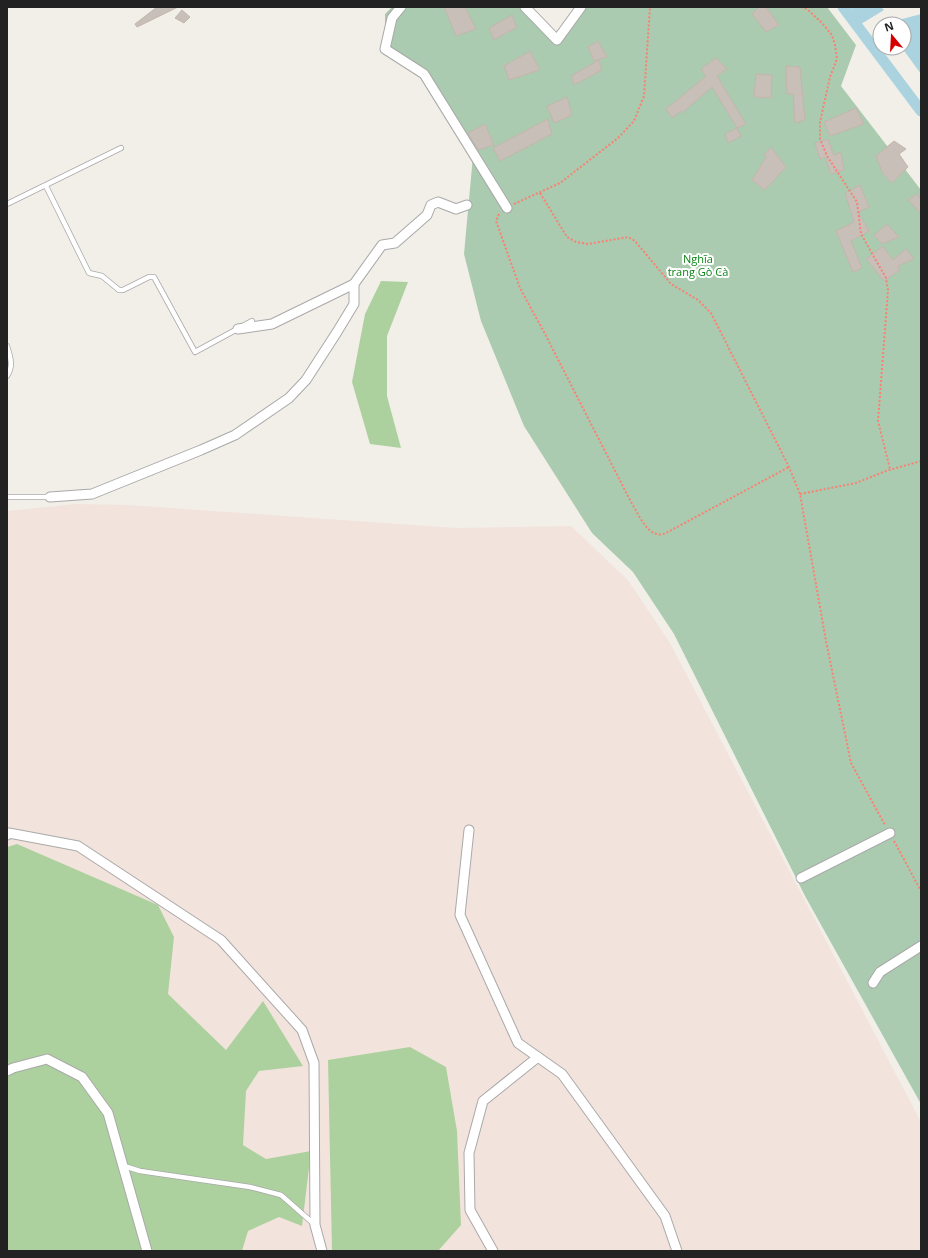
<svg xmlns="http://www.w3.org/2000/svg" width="928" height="1258" viewBox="0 0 928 1258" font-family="'Open Sans',sans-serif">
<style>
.military{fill:#f3e3dd}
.forest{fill:#add19e}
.cemetery{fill:#aacbaf}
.water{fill:#aad3df}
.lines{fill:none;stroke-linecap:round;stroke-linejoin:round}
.canal{stroke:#aad3df;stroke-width:11}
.building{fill:#c7bfb8;stroke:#c4b6ab}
.service-casing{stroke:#a9a9a9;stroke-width:6}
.minor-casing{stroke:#a9a9a9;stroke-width:11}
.path{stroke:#fa8072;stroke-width:2;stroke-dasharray:2 2;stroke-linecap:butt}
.service{stroke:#fff;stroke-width:4.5}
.minor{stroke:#fff;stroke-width:9}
.labels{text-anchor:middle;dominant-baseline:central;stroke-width:4;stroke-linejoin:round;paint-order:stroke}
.park-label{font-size:11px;fill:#0c8416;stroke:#fff}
</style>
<rect width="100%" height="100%" fill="#f2efe9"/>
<path class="military" d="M 76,504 L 129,505 L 456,528 L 571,526 L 628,580 L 670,643 L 921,1122 L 921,1251 L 7,1251 L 7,511 Z"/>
<g class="forest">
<path d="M 381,281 L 408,282 L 387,336 L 387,396 L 401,448 L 370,444 L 352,382 L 365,314 Z"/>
<path d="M 17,844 L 158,905 L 174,937 L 168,994 L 226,1050 L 263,1001 L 303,1066 L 259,1071 L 246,1091 L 243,1145 L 266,1159 L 311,1151 L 302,1226 L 279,1217 L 248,1231 L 242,1251 L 7,1251 L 7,847 Z"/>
<path d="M 410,1047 L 446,1067 L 457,1131 L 461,1225 L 438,1251 L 332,1251 L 328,1060 Z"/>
</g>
<path class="cemetery" d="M 392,7 L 531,7 L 558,35 L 577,7 L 827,7 L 856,45 L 841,86 L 921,190 L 921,1104 L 805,896 L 674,634 L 633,572 L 592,533 L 524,426 L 481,321 L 464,254 L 473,156 L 414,66 L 385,55 L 385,14 Z"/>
<g class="water">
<path d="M 850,7 L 881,7 L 884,10 L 861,24 Z"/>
<path d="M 921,14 L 921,74 L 902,48 L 904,48 L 904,24 L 892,24 L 891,22 Z"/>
</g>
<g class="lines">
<path class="canal" d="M 843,7 L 921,111"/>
</g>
<g class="building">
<path d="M 157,7 L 178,7 L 137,27 L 135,24 Z"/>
<path d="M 444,7 L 465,7 L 476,29 L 456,36 Z"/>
<path d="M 759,7 L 766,7 L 779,25 L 766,32 L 752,14 Z"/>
<path d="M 182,10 L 190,17 L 184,23 L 175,18 Z"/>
<path d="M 512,15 L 517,27 L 494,40 L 489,28 Z"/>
<path d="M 598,41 L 607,57 L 594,61 L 588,47 Z"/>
<path d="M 530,51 L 540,70 L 509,80 L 504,66 Z"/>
<path d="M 716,58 L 727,69 L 717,76 L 746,124 L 737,128 L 712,87 L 682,113 L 681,111 L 672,118 L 666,109 L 706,76 L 701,69 Z"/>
<path d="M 599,60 L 602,70 L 574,85 L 571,76 Z"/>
<path d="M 786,66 L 800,67 L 805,120 L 795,123 L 793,94 L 787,94 Z"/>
<path d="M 756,74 L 772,75 L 771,98 L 754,97 Z"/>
<path d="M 567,97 L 572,115 L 554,123 L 547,106 Z"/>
<path d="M 856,108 L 864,124 L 830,136 L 824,122 Z"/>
<path d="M 548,119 L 552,134 L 500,161 L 493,148 Z"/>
<path d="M 485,124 L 494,145 L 478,150 L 468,133 Z"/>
<path d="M 737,128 L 741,136 L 728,143 L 725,134 Z"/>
<path d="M 828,139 L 834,155 L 841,152 L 844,170 L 831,174 L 825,157 L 820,159 L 815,143 Z"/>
<path d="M 894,141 L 906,149 L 899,154 L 908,167 L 892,183 L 883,174 L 876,156 Z"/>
<path d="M 771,147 L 786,167 L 765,190 L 752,180 L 766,157 L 764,155 Z"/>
<path d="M 860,185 L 869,207 L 858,212 L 869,231 L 851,241 L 862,268 L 853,272 L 836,231 L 854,222 L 845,193 Z"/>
<path d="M 917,194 L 921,199 L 921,214 L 908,200 Z"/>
<path d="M 887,224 L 899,237 L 882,244 L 874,235 Z"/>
<path d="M 883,246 L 893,260 L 906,249 L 914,259 L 898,266 L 900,270 L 884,281 L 866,259 Z"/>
</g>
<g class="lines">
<g class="service-casing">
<g id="service">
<path d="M 46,186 L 89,273 L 102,276 L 119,290 L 123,290 L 149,277 L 154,277 L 195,352 L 252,321"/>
<path d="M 7,204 L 121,148"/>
<path d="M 7,346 C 10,356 14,366 7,376"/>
<path d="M 7,497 L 50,497"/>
<path d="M 124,1166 L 140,1171 L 250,1187 L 281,1195 L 314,1224"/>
</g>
</g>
<g class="minor-casing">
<g id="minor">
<path d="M 401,7 L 392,18 L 385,49 L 424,74 L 507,208"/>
<path d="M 525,7 L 557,40 L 581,7"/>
<path d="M 238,329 L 272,324 L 354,284"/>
<path d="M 50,497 L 92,494 L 201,450 L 235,435 L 289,398 L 306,380 L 337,332 L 354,304 L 354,284 L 382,245 L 395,243 L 427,215 L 431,205 L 438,202 L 456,209 L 467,205"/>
<path d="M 469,830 L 460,915 L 518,1043 L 562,1074 L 665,1216 L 677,1251"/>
<path d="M 7,835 L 9,833 L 78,846 L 221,940 L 302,1030 L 314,1063 L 315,1225 L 322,1251"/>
<path d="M 801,878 L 890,833"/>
<path d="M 873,983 L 880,972 L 921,946"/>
<path d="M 7,1071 L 13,1068 L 47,1059 L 82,1077 L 108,1113 L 147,1251"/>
<path d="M 493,1251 L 470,1210 L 469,1153 L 483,1101 L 538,1057"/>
</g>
</g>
<g class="path">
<path d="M 801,7 L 807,9 L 822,23 L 832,35 L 835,45 L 837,59 L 830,77 L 820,122 L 820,139 L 827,156 L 857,202 L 861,234 L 886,278 L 888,290 L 878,421 L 890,469"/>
<path d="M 540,193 L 567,237 L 576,242 L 588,244 L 628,237 L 635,241 L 671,284 L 698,300 L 711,313 L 789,467 L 800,494 L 826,641 L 851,763 L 885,825"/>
<path d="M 514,204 L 560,183 L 618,138 L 634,121 L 644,96 L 650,7"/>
<path d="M 499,214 L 496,221 L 520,288 L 545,334 L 631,502 C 639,515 649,541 666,533 L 789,467"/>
<path d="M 800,494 L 856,483 L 886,471 L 921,461"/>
<path d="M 894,841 L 921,891"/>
</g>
<use href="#service" class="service"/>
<use href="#minor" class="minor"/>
</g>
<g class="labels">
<g class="park-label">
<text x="698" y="258">Nghĩa<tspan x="698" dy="13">trang Gò Cà</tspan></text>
</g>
</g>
<rect width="928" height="1258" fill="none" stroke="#222222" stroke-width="16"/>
<g transform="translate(892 36) rotate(342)"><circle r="19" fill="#ffffff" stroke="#a7a7a7"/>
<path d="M0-3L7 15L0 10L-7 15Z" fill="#d40000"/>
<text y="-6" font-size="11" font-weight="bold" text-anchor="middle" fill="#222222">N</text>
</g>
</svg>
